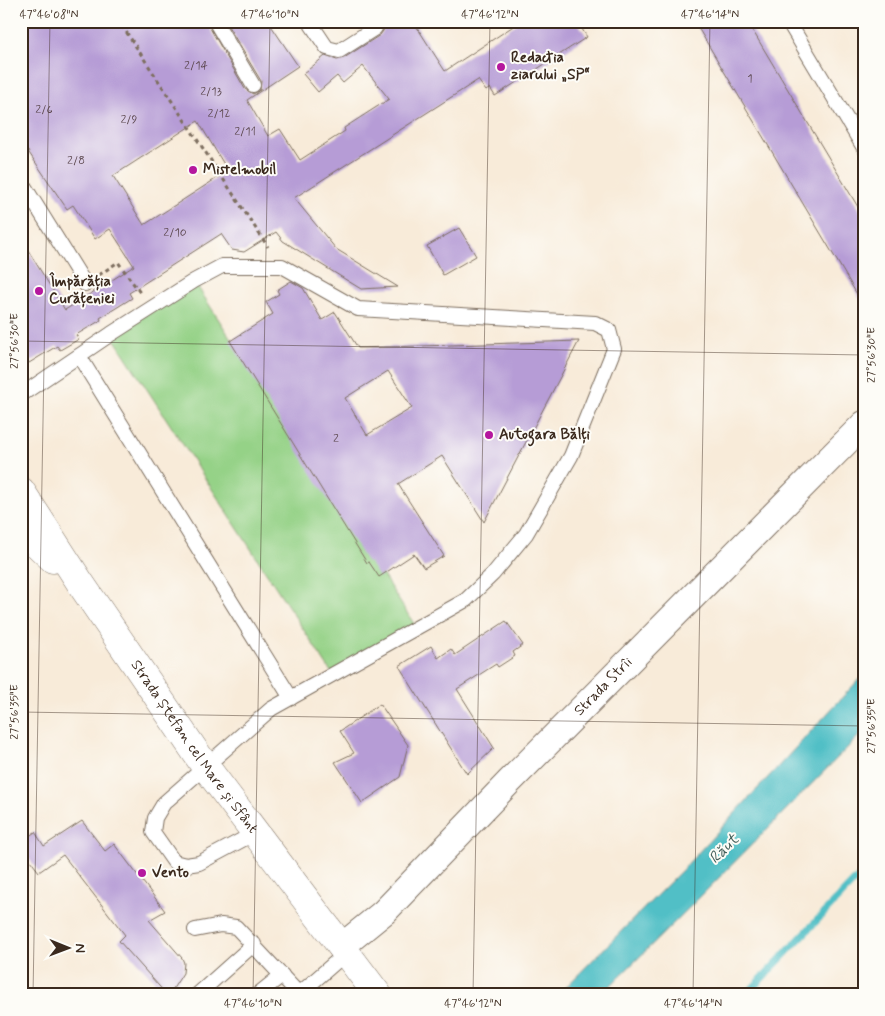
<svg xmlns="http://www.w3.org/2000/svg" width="885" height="1016" viewBox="0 0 885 1016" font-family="Mynerve,sans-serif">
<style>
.green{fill:#95d287;stroke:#687e52}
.water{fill:#51bfc6;stroke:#467472}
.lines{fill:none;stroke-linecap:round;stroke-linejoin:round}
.stream{stroke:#51bfc6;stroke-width:7}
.building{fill:#b69cd6;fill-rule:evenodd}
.service-casing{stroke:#7d6e5f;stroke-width:16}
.minor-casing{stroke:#7d6e5f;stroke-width:28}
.primary-casing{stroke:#7d6e5f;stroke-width:29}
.path{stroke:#7d6e5f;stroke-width:3;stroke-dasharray:4 4;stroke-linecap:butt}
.service{stroke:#fff;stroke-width:14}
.minor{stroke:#fff;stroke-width:26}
.primary{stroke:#fff;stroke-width:28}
.ticks{fill:none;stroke:#3b2a1e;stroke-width:1;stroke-opacity:0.45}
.poi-dot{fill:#b5179e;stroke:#fdfcf7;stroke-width:2}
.labels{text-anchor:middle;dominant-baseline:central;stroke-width:4;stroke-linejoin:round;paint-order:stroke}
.number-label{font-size:12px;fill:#5a464c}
.poi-label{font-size:15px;font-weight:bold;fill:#3b2a1e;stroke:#fdfcf7;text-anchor:start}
.street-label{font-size:15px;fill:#3b2a1e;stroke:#fdfcf7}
.water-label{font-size:16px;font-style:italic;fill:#435e59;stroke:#fdfcf7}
.neatline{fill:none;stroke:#3b2a1e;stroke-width:2}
.ticks-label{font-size:12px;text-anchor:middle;fill:#3b2a1e}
</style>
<rect width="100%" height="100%" fill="#fdfcf7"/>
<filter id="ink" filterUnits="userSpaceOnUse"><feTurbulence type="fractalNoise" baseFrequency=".02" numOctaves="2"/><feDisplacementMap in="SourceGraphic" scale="10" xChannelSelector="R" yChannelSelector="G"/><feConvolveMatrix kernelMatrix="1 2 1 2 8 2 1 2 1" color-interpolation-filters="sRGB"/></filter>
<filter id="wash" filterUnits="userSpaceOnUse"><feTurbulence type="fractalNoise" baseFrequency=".0096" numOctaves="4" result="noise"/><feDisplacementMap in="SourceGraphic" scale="20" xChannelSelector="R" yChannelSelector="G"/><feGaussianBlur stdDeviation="1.12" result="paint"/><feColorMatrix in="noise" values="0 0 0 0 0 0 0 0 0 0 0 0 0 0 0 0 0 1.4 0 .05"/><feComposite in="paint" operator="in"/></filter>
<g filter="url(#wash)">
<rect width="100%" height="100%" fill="#f8ebd9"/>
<path class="green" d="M 194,281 L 418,630 L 333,675 L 111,334 Z"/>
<path class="water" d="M 864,674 L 864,731 L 699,898 L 601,995 L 558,995 L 684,868 Z"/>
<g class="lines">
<path class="stream" d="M 746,995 L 864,871"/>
</g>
<g id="blocks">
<g class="building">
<path d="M 21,21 L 206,21 L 245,89 L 253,94 L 260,90 L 261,81 L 225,21 L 268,21 L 298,66 L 247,100 L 268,136 L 280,129 L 300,160 L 345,131 L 344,128 L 389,99 L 363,66 L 343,83 L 337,76 L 318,92 L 303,74 L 325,56 L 337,60 L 344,58 L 380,35 L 383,31 L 387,21 L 413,21 L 445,71 L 521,21 L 577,21 L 587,37 L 495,96 L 490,88 L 486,91 L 478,80 L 294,198 L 336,249 L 398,287 L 361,289 L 283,241 L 276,232 L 244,252 L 232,250 L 221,234 L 129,293 L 132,298 L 100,318 L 101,320 L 76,335 L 79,339 L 60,350 L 57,346 L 29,363 L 21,352 L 21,239 L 65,310 L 134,266 L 110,229 L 95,239 L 73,205 L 67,209 L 21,141 ZM 198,121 L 228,171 L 144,225 L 113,176 Z"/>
<path d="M 694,21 L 747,21 L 864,217 L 864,306 Z"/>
<path d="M 459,228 L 476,256 L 443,275 L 427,246 Z"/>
<path d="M 291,281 L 303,288 L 322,320 L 335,312 L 358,348 L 579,341 L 484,522 L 442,456 L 398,484 L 444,556 L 424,568 L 414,554 L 379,577 L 369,562 L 367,563 L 230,341 L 273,314 L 266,302 L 279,294 L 277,290 ZM 388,371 L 412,408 L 367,435 L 345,398 Z"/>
<path d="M 506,621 L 523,645 L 513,652 L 515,656 L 498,667 L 496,664 L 457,689 L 494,748 L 467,774 L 399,666 L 431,646 L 438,658 L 451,649 L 455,655 Z"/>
<path d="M 380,704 L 408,745 L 400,777 L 362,803 L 335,762 L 354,753 L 340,731 Z"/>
<path d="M 82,821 L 105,851 L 114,844 L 165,911 L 149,920 L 182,958 L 184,963 L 183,973 L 169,995 L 167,995 L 119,941 L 125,935 L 63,855 L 39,872 L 21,848 L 21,842 L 35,832 L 44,846 Z"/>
</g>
</g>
</g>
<g filter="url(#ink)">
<use href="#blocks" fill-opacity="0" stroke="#7d6e5f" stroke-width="1"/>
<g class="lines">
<g class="service-casing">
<g id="service">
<path d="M 215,21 L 253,85"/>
<path d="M 309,21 L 327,48 L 339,51 L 375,28 L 378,21"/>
<path d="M 788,21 L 864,148"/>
<path d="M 21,181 L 85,284"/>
<path d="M 79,356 L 291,698"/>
<path d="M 21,395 L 111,334 L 194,281 L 222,266 L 282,266 L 358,309 L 595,323 L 609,330 L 614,349 L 571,456 L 526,534 L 493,574 L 466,600 L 271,709 L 164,803 L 155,818 L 153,832 L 174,862 L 186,865 L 199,863 L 255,833"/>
<path d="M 195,930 L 221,925 L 236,927 L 299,994"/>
<path d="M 197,995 L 254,944"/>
<path d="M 257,995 L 282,975"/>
<path d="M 298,995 L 346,953"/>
</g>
</g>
<g class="minor-casing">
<g id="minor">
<path id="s1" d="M 341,947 L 384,912 L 509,782 L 864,424"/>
</g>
</g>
<g class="primary-casing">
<g id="primary">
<path id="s2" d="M 21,491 L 81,584 L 205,766 L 378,995"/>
<path d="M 21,529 L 53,559"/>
</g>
</g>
<g class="path">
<path d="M 131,21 L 123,27 L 268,247"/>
<path d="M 99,275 L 118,262 L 141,294"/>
</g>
<use href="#service" class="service"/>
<use href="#minor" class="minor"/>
<use href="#primary" class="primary"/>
</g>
</g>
<path class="ticks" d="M 21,341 L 864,355M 21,712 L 864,726M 33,995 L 50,21M 253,995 L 270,21M 473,995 L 490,21M 693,995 L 710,21"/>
<g class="poi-dot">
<circle cx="501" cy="67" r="5"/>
<circle cx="193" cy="170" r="5"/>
<circle cx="39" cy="291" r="5"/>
<circle cx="489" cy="435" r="5"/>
<circle cx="142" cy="873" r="5"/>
</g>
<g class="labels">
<g class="number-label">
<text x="196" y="66">2/14</text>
<text x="750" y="79">1</text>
<text x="211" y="92">2/13</text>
<text x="44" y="110">2/6</text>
<text x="219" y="114">2/12</text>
<text x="129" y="120">2/9</text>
<text x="245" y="132">2/11</text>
<text x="76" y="161">2/8</text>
<text x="175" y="233">2/10</text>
<text x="336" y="439">2</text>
</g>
<g class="poi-label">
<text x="511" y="58">Redactia<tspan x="511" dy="17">ziarului „SP“</tspan></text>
<text x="203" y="170">Mistelmobil</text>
<text x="49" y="282">Împărăția<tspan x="49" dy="17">Curățeniei</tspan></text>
<text x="499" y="435">Autogara Bălți</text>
<text x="152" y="873">Vento</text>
</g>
<g class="street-label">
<text stroke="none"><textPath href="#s1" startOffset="370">Strada Strîi</textPath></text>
<text stroke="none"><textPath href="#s2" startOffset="309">Strada Ștefan cel Mare și Sfânt</textPath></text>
</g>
<g class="water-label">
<text transform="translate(724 849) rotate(-45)">Răut</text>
</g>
</g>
<rect width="885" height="1016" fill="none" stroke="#fdfcf7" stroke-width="55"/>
<g transform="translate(68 948) rotate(91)" stroke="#fdfcf7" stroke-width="4" paint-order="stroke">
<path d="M0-4L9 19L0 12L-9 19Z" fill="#3b2a1e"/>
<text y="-8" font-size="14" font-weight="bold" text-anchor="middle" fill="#3b2a1e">N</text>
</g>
<rect x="28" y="28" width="830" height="960" class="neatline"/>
<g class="ticks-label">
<text x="49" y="18">47°46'08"N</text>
<text x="270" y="18">47°46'10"N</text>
<text x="490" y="18">47°46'12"N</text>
<text x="710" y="18">47°46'14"N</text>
<text transform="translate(14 341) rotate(-90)" y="4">27°56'30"E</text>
<text transform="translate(871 355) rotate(-90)" y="4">27°56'30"E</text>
<text transform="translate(14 712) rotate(-90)" y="4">27°56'35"E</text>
<text transform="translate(871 726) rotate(-90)" y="4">27°56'35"E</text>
<text x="253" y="1007">47°46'10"N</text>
<text x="473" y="1007">47°46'12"N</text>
<text x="693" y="1007">47°46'14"N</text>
</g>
</svg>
